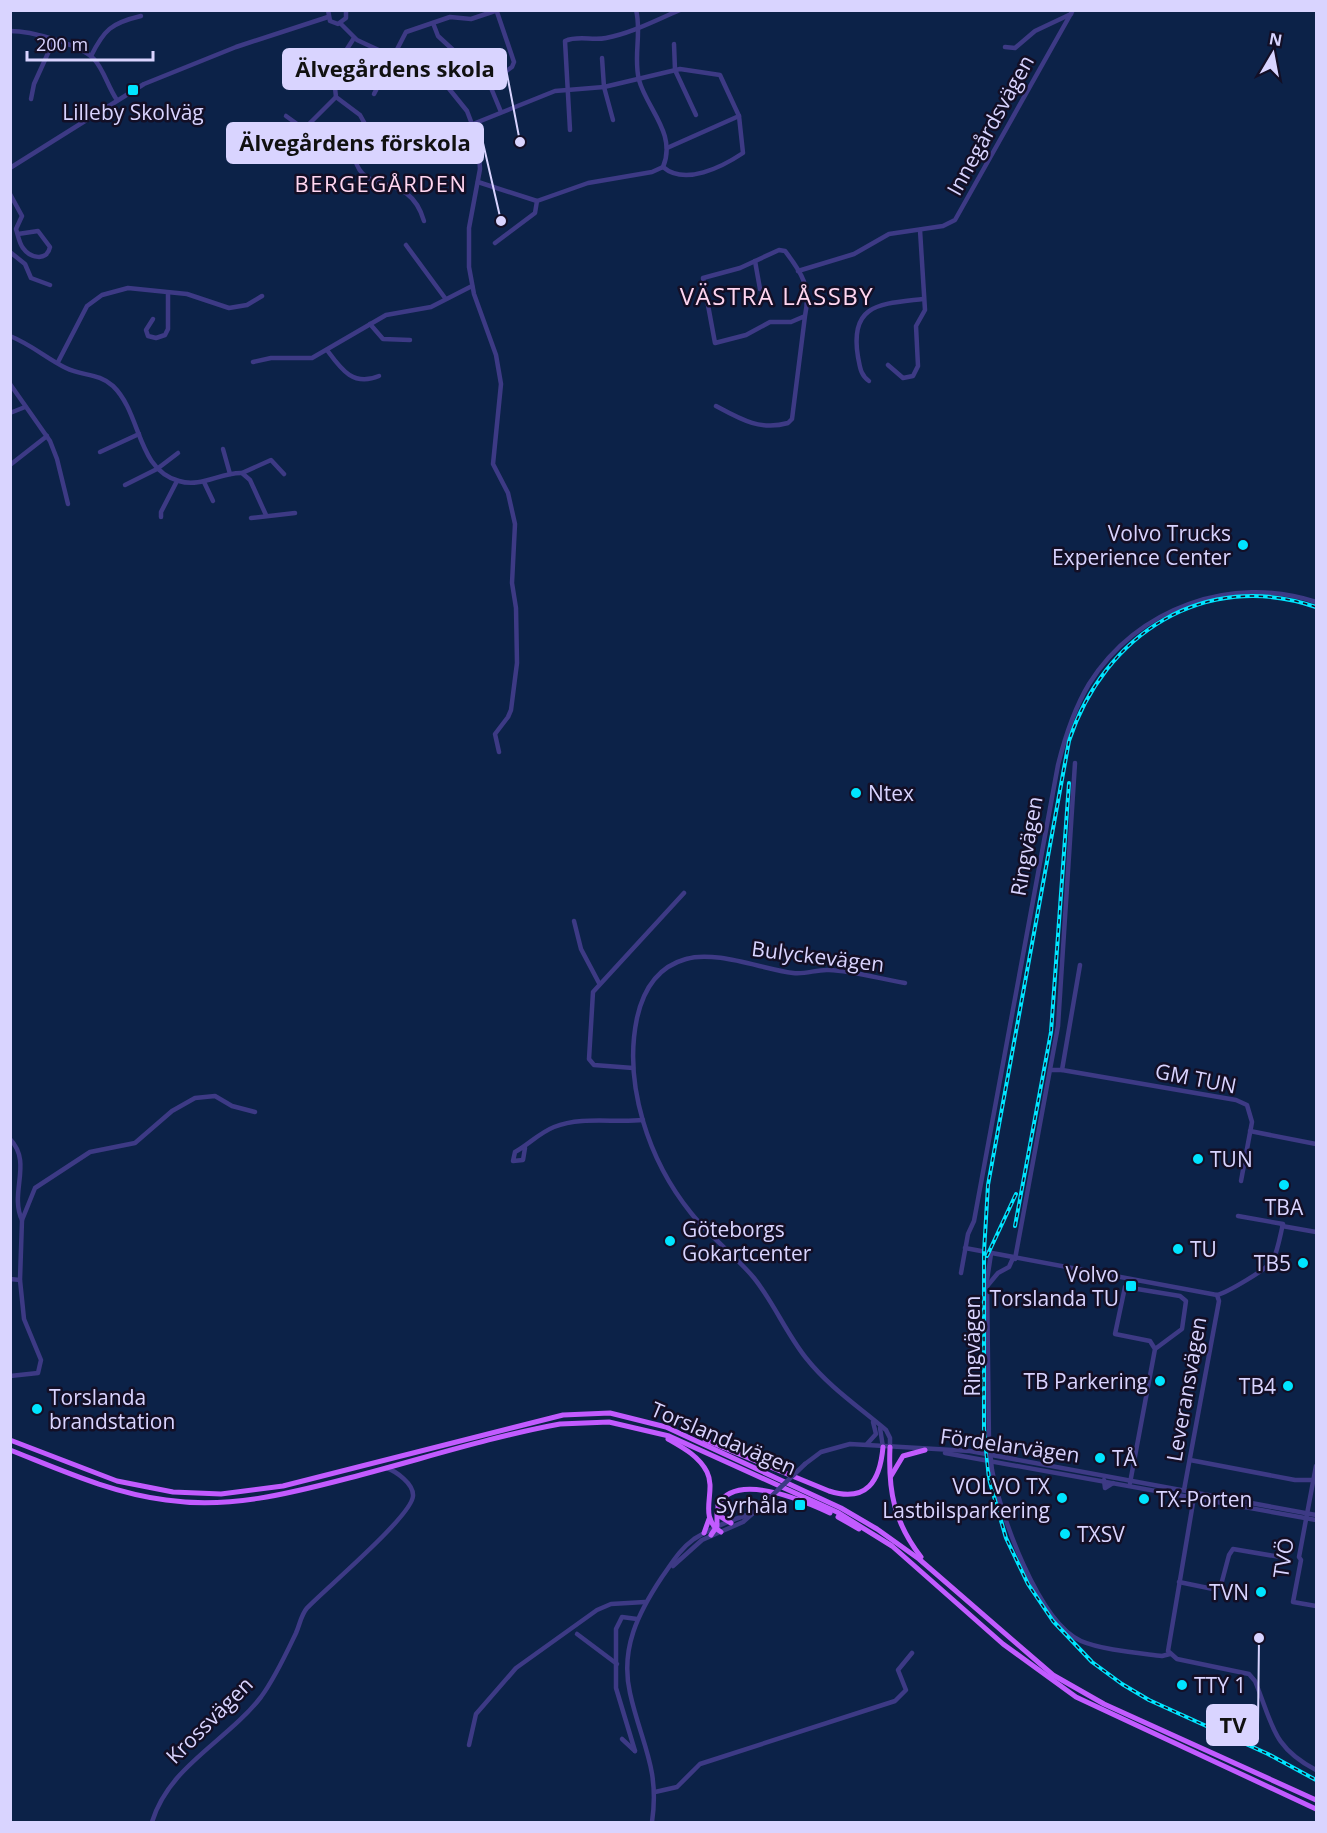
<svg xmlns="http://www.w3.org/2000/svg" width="1327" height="1833" viewBox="0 0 1327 1833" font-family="'Open Sans',sans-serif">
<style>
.water{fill:#0c2248}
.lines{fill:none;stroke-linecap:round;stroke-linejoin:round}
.minor{stroke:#3d3a85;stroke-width:4.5}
.major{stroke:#c25bff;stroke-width:5}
.rail-casing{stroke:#00e5ff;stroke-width:4}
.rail{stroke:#130f26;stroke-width:1.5;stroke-dasharray:4.5;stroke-linecap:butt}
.minor-bridge{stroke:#3d3a85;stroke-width:4.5}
.poi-dot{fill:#00e5ff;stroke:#130f26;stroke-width:2}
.labels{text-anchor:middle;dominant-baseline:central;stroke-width:5;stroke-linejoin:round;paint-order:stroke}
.poi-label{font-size:21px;fill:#d9d4ff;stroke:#130f26;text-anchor:start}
.street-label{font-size:21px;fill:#d9d4ff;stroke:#130f26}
.neighbourhood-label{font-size:22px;letter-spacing:1.5px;fill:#ffd6f0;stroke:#130f26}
.quarter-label{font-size:24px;letter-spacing:1.5px;fill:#ffd6f0;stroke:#130f26}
.leader{fill:none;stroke:#d9d4ff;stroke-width:2}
.callout-dot{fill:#d9d4ff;stroke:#130f26;stroke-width:2}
.callout{fill:#d9d4ff;stroke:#d9d4ff;stroke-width:2}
.callout-label{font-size:22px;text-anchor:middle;font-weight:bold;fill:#111}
</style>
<rect width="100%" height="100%" fill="#130f26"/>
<rect class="water" x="11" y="11" width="1305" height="1811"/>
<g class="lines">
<g class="minor">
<path d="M 328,10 L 330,21 L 338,24 L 346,18 L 346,10"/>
<path d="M 497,12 L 514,62 L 512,67 L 489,83 L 501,112"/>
<path d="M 340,23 L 357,40 L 426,72 L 446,85 L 467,111 L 478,140 L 480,169 L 469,228 L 469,267 L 474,294 L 496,355 L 501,384 L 493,464 L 508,493 L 515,524 L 512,583 L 516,608 L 517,663 L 511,710 L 508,717 L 495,734 L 499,752"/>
<path d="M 433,23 L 438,36 L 489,83"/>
<path d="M 10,31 C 31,31 79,44 94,59 C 104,70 108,87 117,100"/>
<path d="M 354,38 C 339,62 332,68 336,97 L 360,115 L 365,124 C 366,137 352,147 355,159 C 364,197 409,169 424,221"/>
<path d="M 674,44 L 675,70 L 696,115"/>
<path d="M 1005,47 L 1015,48 L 1035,31 L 1071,14"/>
<path d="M 91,56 C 104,30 111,23 141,16"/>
<path d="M 602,58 L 604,87 L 613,120"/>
<path d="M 374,94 L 406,32 L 450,17 L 471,19 L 498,10"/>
<path d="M 31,99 L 34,84 L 54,40"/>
<path d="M 286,116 L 304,129 L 336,97"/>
<path d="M 365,124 L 394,142 L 396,148"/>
<path d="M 473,124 L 555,91 L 604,87 L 680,69 L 720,75 L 739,116 L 743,153 C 722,167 685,186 663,167"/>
<path d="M 570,130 L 565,41 C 579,35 592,41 606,38 C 632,33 656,20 680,10"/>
<path d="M 667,148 L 739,116"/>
<path d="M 10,168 L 144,84 L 236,47 L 328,17"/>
<path d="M 478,182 L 537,201 L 588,183 L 652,172 L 663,167 C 677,134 647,109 639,80 C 633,57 642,32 636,10"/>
<path d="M 10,194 L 22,216 L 16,229 C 18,235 19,243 23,248 C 30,258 47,262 50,247 L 38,231 L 18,234"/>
<path d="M 495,243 L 535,213 L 537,201"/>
<path d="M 406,245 L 445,298"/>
<path d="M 10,252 L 25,264 L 31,278 L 50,285"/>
<path d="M 755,261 L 760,289"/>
<path d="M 798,271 L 854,254 L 889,234 L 943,226 L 955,220 L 1073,10"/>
<path d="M 153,319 L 146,330 L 148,336 L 156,338 L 165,335 L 168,329 L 168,294"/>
<path d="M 370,324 L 383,339 L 410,340"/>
<path d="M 10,336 C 32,345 46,358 66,368 C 82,376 99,373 113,386 C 142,414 136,469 179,481 C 201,488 221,472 242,473 L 250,480 L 266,515"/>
<path d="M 327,350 C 341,369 353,387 379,376"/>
<path d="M 58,362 L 87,306 L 102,295 L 128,288 L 187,294 L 229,308 L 247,305 L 262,296"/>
<path d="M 253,362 L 271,358 L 312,358 L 386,315 L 431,307 L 472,286"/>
<path d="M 888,365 L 903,378 L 913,376 L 918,366 L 916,326 L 925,310 L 920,230"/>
<path d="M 869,381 C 860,375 860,366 858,357 C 849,303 881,304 923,299"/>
<path d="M 10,384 L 50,441 L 57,459 L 68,504"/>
<path d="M 716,406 C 740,419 760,431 788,423 L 792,419 L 805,316 L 791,322 L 770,322 L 746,335 L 715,343 L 703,278 L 740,268 L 779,250 L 785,251 C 802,273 811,287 805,316"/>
<path d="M 10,413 L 25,407"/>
<path d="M 223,449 L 230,474"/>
<path d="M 100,452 L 139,434"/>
<path d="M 10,465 L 47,436"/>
<path d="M 242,473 L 271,460 L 284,474"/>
<path d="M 204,482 L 213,501"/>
<path d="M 125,485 L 157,469 L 178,453"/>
<path d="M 161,517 L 161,512 L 177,481"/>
<path d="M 251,518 L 295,513"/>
<path d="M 574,921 L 581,949 L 599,983"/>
<path d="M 633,1068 L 594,1065 L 589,1059 L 593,992 L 684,893"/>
<path d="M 1050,1070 L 1062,1070 L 1080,965"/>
<path d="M 1062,1070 L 1236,1100 L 1247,1105 L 1252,1122 L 1241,1181"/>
<path d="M 1250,1131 L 1316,1144"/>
<path d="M 10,1139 C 33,1163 9,1192 22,1220"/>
<path d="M 525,1148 L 523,1160 L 513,1161 L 515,1152 C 528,1145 539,1133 554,1127 C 582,1116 614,1123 643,1120"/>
<path d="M 1282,1226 L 1316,1232"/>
<path d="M 965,1248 L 1217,1295 C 1226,1293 1268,1269 1273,1260 C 1278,1250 1280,1236 1283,1224 L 1238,1216"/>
<path d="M 1015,1259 L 1058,1026 L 1075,763"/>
<path d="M 961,1273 L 968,1234 L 974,1221 L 1058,765 C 1065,737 1074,709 1089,684 C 1136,608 1232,574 1316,602"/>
<path d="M 10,1279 L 20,1280"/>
<path d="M 988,1285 L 998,1273 L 1009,1267 L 1013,1258"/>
<path d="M 10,1376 L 38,1373 L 41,1360 L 24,1319 L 20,1280 L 22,1220 L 35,1188 L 90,1152 L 135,1143 L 172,1111 L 195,1098 L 215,1096 L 232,1106 L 255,1112"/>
<path d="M 880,1428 L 883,1447"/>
<path d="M 989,1443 L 987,1280 L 991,1254"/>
<path d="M 867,1444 L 876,1434 L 873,1422"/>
<path d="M 890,1447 L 890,1438 L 886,1430 C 859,1407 829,1387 806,1358 C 786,1333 774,1303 754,1278 C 735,1255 710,1237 691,1213 C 649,1161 623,1085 637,1018 C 643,991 657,967 686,959 C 715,950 762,969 793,973 C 805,975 817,969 829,970 C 854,971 880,979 905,983"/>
<path d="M 945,1453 L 1316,1520"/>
<path d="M 1190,1460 L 1295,1480 L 1316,1480"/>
<path d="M 805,1464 L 821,1452 L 850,1444 L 970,1451 L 1316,1515"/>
<path d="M 1316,1466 L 1299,1557 L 1301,1560 L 1293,1602 L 1316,1606"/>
<path d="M 992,1470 C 1000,1513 1038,1622 1081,1641 C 1102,1650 1139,1653 1162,1656 L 1170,1654"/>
<path d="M 1104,1480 L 1105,1488 L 1113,1483"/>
<path d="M 1130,1483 L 1155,1349 L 1150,1341 L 1115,1334 L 1125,1287 L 1180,1296 L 1186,1301 L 1182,1329 L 1155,1349"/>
<path d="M 1184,1490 L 1219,1301 L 1217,1295"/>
<path d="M 1194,1497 L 1168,1651 L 1177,1659 L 1249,1674 L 1255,1681 C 1273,1725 1272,1747 1316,1770"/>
<path d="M 673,1566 L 702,1540 L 743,1522 L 761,1506"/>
<path d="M 1179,1582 L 1213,1589 L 1221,1585 L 1229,1555 L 1233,1549 L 1286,1558"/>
<path d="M 577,1634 L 617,1664"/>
<path d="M 622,1739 L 635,1751"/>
<path d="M 469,1745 L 476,1714 L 516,1668 L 597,1610 L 611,1604 L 645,1602"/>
<path d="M 635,1751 L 616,1688 L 616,1629 L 622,1617 L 637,1619"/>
<path d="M 655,1792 L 677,1787 L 700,1764 L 895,1701 L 906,1690 L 898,1670 L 912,1653"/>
<path d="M 152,1822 C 169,1766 226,1742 261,1697 C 275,1678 286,1654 296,1633 C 300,1624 301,1615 307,1608 C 325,1589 412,1516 413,1496 C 414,1484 396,1471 386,1468"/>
<path d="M 652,1822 C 660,1768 641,1743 630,1693 C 620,1649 638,1613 662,1577 C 672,1563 680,1549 694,1539 C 711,1528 734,1519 753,1513"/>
</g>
<g class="major">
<path d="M 668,1439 C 682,1447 699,1456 707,1472 C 717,1492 697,1517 721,1532"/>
<path d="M 10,1440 L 117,1481 L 173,1492 L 221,1494 L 283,1486 L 563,1415 L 610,1413 L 666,1427 L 841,1508 L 877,1529 L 919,1559 L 1053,1675 L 1104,1704 L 1316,1800"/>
<path d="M 705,1440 L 829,1491 C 867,1503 880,1481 883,1447"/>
<path d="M 890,1447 C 888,1491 894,1522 921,1557"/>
<path d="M 10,1450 C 61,1470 111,1493 166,1500 C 229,1509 288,1494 349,1478 C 419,1460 489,1437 560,1424 L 609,1422 L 669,1436 L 837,1512 L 892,1546 L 1003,1644 L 1076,1697 L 1316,1809"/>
<path d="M 891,1476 L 903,1456 L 925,1450"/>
<path d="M 838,1517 L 859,1529"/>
<path d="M 731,1523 L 718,1515 L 718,1505 C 736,1471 804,1501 830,1513"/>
<path d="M 704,1533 L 709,1519"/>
<path d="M 711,1535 L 717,1526 L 717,1513"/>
</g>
<g class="rail-casing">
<g id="rail">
<path d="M 1316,607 C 1205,569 1104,634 1069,741 L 988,1185 L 984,1252 L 984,1429 L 989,1479 L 1006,1538 L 1028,1584 L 1053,1621 L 1092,1662 L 1122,1684 L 1149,1700 L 1268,1754 L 1316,1780"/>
<path d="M 1015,1226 L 1051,1032 L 1069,783"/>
<path d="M 987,1256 L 1016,1194"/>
</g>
</g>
<use href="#rail" class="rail"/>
<g class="minor-bridge">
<path d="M 989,1443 L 992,1470"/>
<path d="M 761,1506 L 805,1464"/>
</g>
</g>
<g class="poi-dot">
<rect x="127" y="84" width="12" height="12" rx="3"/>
<circle cx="1243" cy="545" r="6"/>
<circle cx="856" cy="793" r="6"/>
<circle cx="1198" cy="1159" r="6"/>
<circle cx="1284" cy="1185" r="6"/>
<circle cx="670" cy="1241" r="6"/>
<circle cx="1178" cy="1249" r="6"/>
<circle cx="1303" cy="1263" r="6"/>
<rect x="1125" y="1280" width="12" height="12" rx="3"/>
<circle cx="1160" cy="1381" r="6"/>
<circle cx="1288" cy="1386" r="6"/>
<circle cx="37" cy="1409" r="6"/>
<circle cx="1100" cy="1458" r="6"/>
<circle cx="1062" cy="1498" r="6"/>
<circle cx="1144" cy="1499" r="6"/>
<rect x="794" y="1499" width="12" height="12" rx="3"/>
<circle cx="1065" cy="1534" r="6"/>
<circle cx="1261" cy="1592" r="6"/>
<circle cx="1182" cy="1685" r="6"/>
</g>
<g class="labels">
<g class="poi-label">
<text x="133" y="112" text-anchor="middle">Lilleby Skolväg</text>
<text x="1231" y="533" text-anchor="end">Volvo Trucks<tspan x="1231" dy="24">Experience Center</tspan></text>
<text x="868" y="793">Ntex</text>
<text x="1210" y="1159">TUN</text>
<text x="1284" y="1207" text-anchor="middle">TBA</text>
<text x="682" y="1229">Göteborgs<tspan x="682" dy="24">Gokartcenter</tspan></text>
<text x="1190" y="1249">TU</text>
<text x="1291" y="1263" text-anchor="end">TB5</text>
<text x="1119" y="1274" text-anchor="end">Volvo<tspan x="1119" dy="24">Torslanda TU</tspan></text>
<text x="1148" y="1381" text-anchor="end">TB Parkering</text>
<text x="1276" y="1386" text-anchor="end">TB4</text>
<text x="49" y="1397">Torslanda<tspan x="49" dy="24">brandstation</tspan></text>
<text x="1112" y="1458">TÅ</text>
<text x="1050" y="1486" text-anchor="end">VOLVO TX<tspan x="1050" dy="24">Lastbilsparkering</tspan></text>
<text x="1156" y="1499">TX-Porten</text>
<text x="788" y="1505" text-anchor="end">Syrhåla</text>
<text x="1077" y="1534">TXSV</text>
<text x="1249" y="1592" text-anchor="end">TVN</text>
<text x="1194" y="1685">TTY 1</text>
</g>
<g class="street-label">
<text transform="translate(990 125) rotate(-61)">Innegårdsvägen</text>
<text transform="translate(1026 846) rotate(-80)">Ringvägen</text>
<text transform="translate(818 956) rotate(7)">Bulyckevägen</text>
<text transform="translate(1196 1078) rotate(11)">GM TUN</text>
<text transform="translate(972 1346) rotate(-90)">Ringvägen</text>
<text transform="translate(1186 1389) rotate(-80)">Leveransvägen</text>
<text transform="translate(724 1438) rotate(23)">Torslandavägen</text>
<text transform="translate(1010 1445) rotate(8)">Fördelarvägen</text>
<text transform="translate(1283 1558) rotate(-82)">TVÖ</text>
<text transform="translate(209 1720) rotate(-45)">Krossvägen</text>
</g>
<g class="neighbourhood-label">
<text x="381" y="183">BERGEGÅRDEN</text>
</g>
<g class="quarter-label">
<text x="777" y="295">VÄSTRA LÅSSBY</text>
</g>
</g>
<path class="leader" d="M520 142L506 69M501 221L483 143M1259 1638L1258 1725"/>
<g class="callout-dot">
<circle cx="520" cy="142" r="6"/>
<circle cx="501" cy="221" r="6"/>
<circle cx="1259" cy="1638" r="6"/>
</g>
<g class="callout">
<rect x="283" y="49" width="223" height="40" rx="6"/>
<rect x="227" y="123" width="256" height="40" rx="6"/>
<rect x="1207" y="1705" width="51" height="40" rx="6"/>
</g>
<g class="callout-label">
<text x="395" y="77">Älvegårdens skola</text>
<text x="355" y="151">Älvegårdens förskola</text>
<text x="1233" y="1733">TV</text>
</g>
<rect width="1327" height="1833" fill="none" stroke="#d9d4ff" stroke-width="24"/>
<g transform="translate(1273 54) rotate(10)" stroke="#130f26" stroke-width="4.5" paint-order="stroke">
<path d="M0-4.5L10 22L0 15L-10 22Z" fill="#d9d4ff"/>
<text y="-9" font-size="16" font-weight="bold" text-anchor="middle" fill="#d9d4ff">N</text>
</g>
<path d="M27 51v9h126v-9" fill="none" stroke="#d9d4ff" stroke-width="3"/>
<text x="36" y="51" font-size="18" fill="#d9d4ff" stroke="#130f26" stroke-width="4.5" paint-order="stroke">200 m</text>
</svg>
